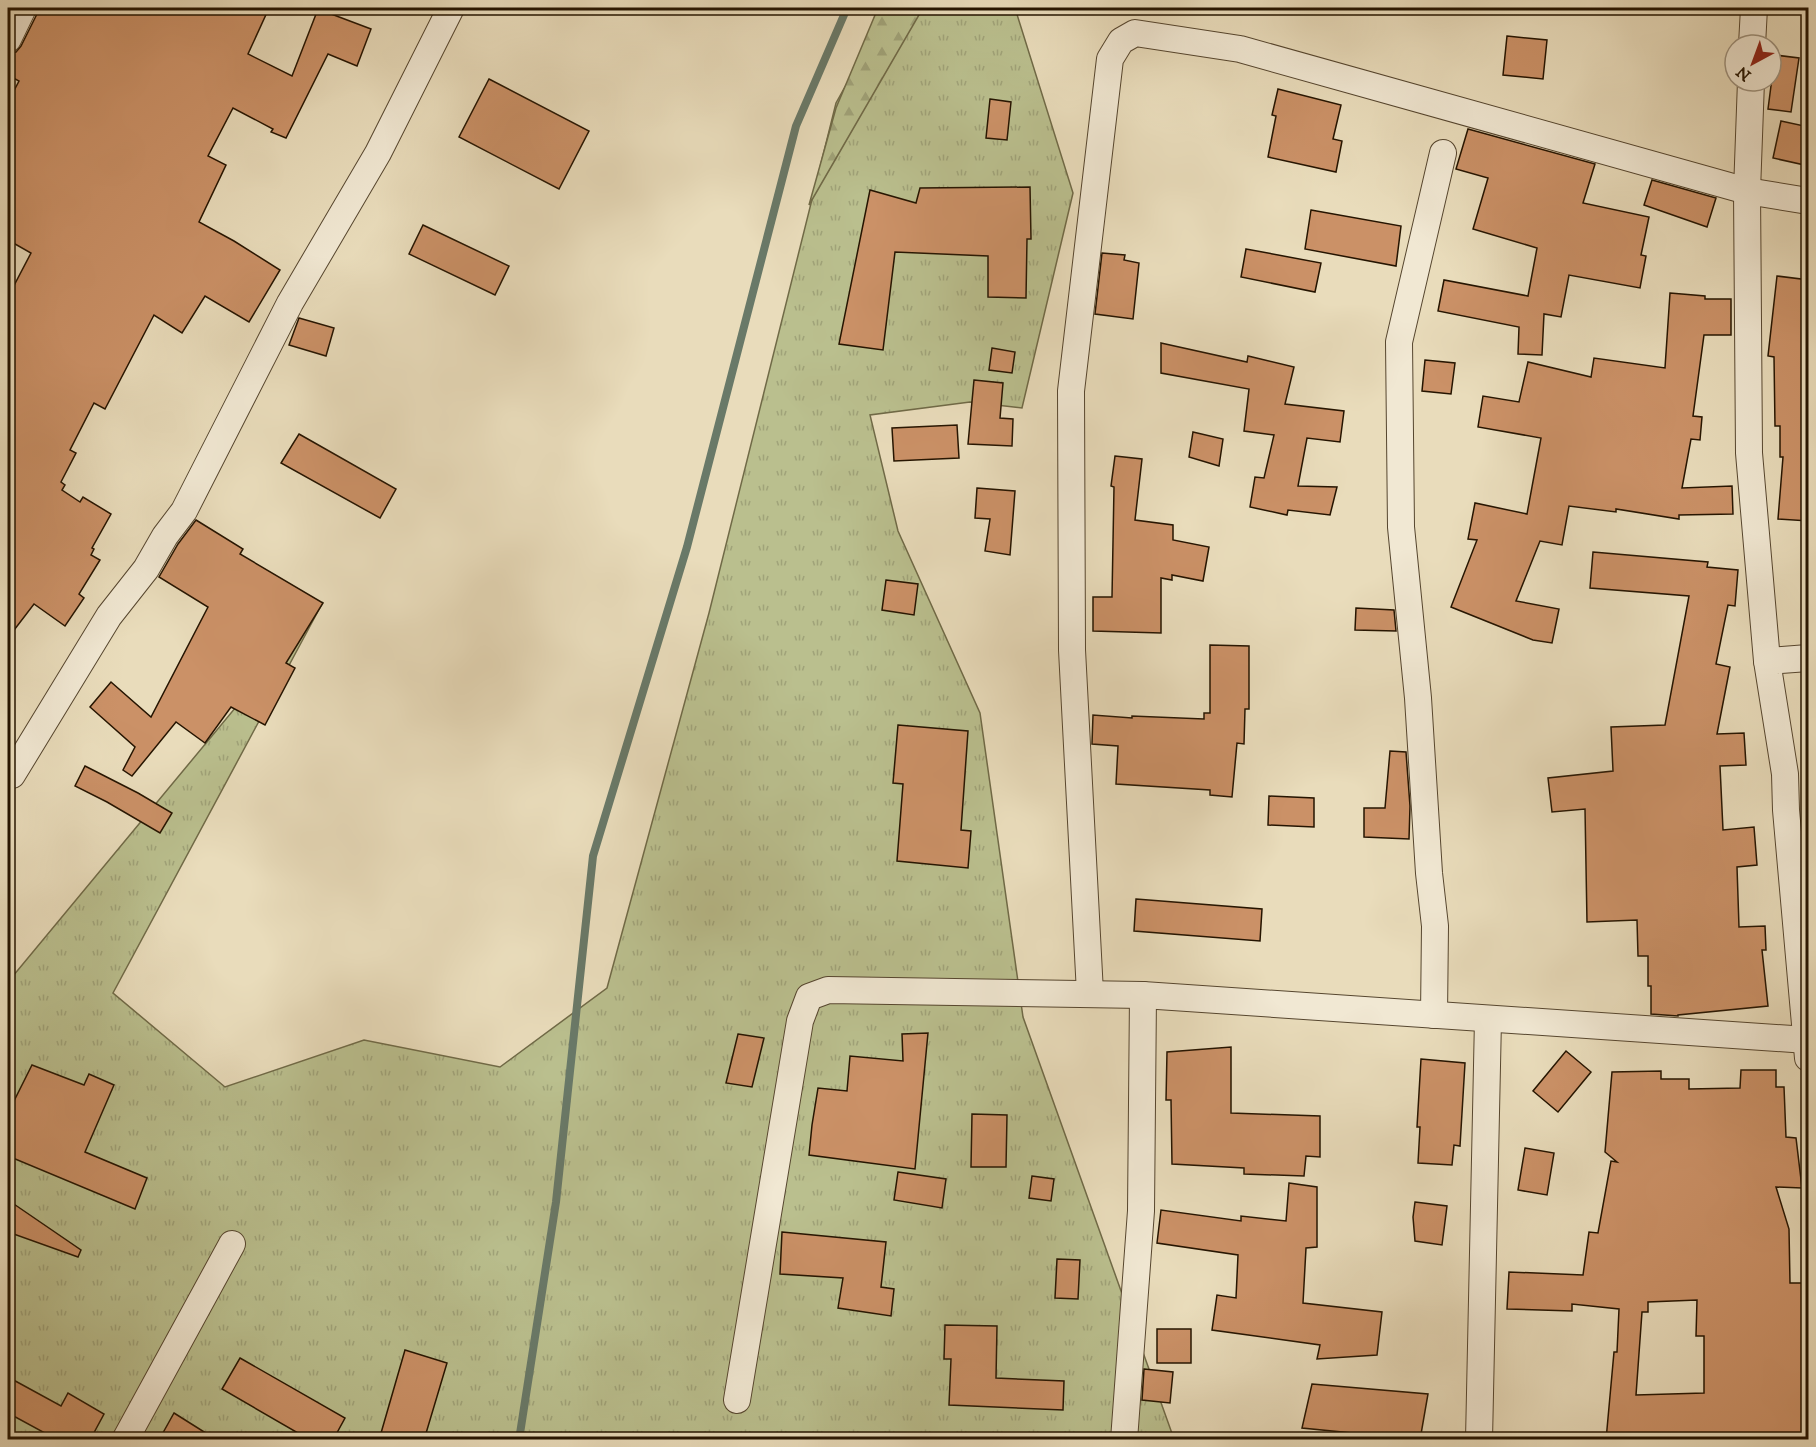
<svg xmlns="http://www.w3.org/2000/svg" width="1816" height="1447" viewBox="0 0 1816 1447" font-family="'IM FELL DW Pica',serif">
<style>
.grass{fill:url(#grass-tufts);stroke:#706a47;stroke-width:1.5}
.forest{fill:url(#forest-firs);stroke:#706a47;stroke-width:1.5}
.lines{fill:none;stroke-linecap:round;stroke-linejoin:round}
.stream{stroke:#697968;stroke-width:8}
.building{fill:#cb9167;stroke:#251400;stroke-width:1.5;fill-rule:evenodd}
.street-casing{stroke:#56462f;stroke-width:28}
.street{stroke:#f1e8d3;stroke-width:26}
</style>
<defs>
<pattern id="grass-tufts" width="24" height="20" patternUnits="userSpaceOnUse" patternTransform="scale(1.5)"><rect width="24" height="20" fill="#babf8e"/><path d="M3 7l-1-3M5 7V3M7 7l1-3M15 17l-1-3M17 17v-4M19 17l1-3" fill="none" stroke="#a0a379"/></pattern>
<pattern id="forest-firs" width="22" height="20" patternUnits="userSpaceOnUse" patternTransform="scale(1.5)"><rect width="22" height="20" fill="#babf8e"/><path d="M5 1l3.5 6h-7zM16 11l3.5 6h-7z" fill="#a0a379"/></pattern>
</defs>
<rect width="100%" height="100%" fill="#e9dcbb"/>
<filter id="stains"><feTurbulence type="fractalNoise" baseFrequency=".00333" numOctaves="4"/><feColorMatrix values="0 0 0 0 .2 0 0 0 0 .09 0 0 0 0 .02 0 0 0 .5 -.17"/></filter>
<radialGradient id="worn" r=".72"><stop offset=".6" stop-color="#630" stop-opacity="0"/><stop offset="1" stop-color="#630" stop-opacity=".3"/></radialGradient>
<path class="grass" d="M 889,8 L 1015,8 L 1073,193 L 1022,408 L 970,402 L 870,415 L 898,531 L 980,713 L 1023,1017 L 1174,1439 L 8,1440 L 8,982 L 323,602 L 113,993 L 225,1087 L 364,1040 L 500,1067 L 607,988 L 709,613 L 836,103 Z"/>
<path class="forest" d="M 878,8 L 923,8 L 809,205 L 836,108 Z"/>
<g class="lines">
<path class="stream" d="M 519,1440 L 556,1202 L 593,856 L 687,547 L 796,126 L 847,8"/>
</g>
<g class="building">
<path d="M 40,8 L 269,8 L 248,54 L 292,76 L 318,9 L 371,29 L 357,66 L 328,54 L 286,138 L 271,132 L 273,129 L 233,108 L 208,156 L 226,165 L 199,222 L 234,241 L 280,270 L 249,322 L 205,296 L 182,333 L 154,315 L 105,409 L 94,403 L 70,450 L 76,453 L 61,482 L 65,485 L 62,490 L 80,502 L 83,497 L 111,514 L 92,548 L 94,549 L 91,555 L 100,560 L 79,594 L 84,598 L 65,626 L 34,604 L 8,638 L 8,297 L 31,253 L 8,240 L 8,102 L 19,81 L 8,75 L 8,54 L 16,52 L 21,46 Z"/>
<path d="M 1507,36 L 1547,40 L 1543,79 L 1503,75 Z"/>
<path d="M 1775,55 L 1799,58 L 1791,112 L 1768,109 Z"/>
<path d="M 489,79 L 589,131 L 559,189 L 459,137 Z"/>
<path d="M 1278,89 L 1341,105 L 1333,139 L 1342,141 L 1336,172 L 1268,157 L 1276,116 L 1272,115 Z"/>
<path d="M 990,99 L 1011,102 L 1007,140 L 986,138 Z"/>
<path d="M 1781,121 L 1809,127 L 1809,166 L 1773,158 Z"/>
<path d="M 1468,129 L 1595,164 L 1583,203 L 1649,217 L 1641,255 L 1646,256 L 1640,288 L 1569,275 L 1561,317 L 1544,314 L 1542,355 L 1518,354 L 1519,327 L 1438,311 L 1444,280 L 1528,296 L 1537,248 L 1473,229 L 1488,178 L 1456,169 Z"/>
<path d="M 1652,180 L 1716,198 L 1707,227 L 1644,205 Z"/>
<path d="M 1030,187 L 1031,239 L 1027,239 L 1026,298 L 988,297 L 988,256 L 895,252 L 883,350 L 839,344 L 870,190 L 916,203 L 920,188 Z"/>
<path d="M 1311,210 L 1401,226 L 1396,266 L 1305,249 Z"/>
<path d="M 423,225 L 509,266 L 495,295 L 409,254 Z"/>
<path d="M 1246,249 L 1321,263 L 1315,292 L 1241,277 Z"/>
<path d="M 1102,253 L 1125,255 L 1124,260 L 1139,263 L 1133,319 L 1095,314 Z"/>
<path d="M 1777,276 L 1809,280 L 1809,521 L 1778,519 L 1783,457 L 1780,457 L 1780,426 L 1775,426 L 1774,357 L 1768,356 Z"/>
<path d="M 1670,293 L 1705,296 L 1705,299 L 1731,299 L 1731,335 L 1704,335 L 1693,416 L 1702,417 L 1700,440 L 1691,439 L 1682,488 L 1732,486 L 1733,514 L 1679,515 L 1679,519 L 1616,509 L 1616,512 L 1569,506 L 1562,545 L 1540,541 L 1516,601 L 1559,609 L 1552,643 L 1533,640 L 1451,607 L 1477,540 L 1468,539 L 1475,503 L 1527,514 L 1541,438 L 1478,427 L 1483,396 L 1519,402 L 1528,362 L 1591,377 L 1594,358 L 1665,368 Z"/>
<path d="M 299,318 L 334,328 L 326,356 L 289,345 Z"/>
<path d="M 1161,343 L 1247,362 L 1248,356 L 1294,367 L 1285,404 L 1344,411 L 1340,442 L 1307,438 L 1298,486 L 1337,487 L 1330,515 L 1288,510 L 1287,515 L 1250,507 L 1255,477 L 1264,478 L 1274,435 L 1244,431 L 1249,389 L 1161,373 Z"/>
<path d="M 992,348 L 1015,352 L 1012,373 L 989,370 Z"/>
<path d="M 1425,360 L 1455,363 L 1451,394 L 1422,391 Z"/>
<path d="M 974,380 L 1003,383 L 1000,418 L 1013,419 L 1012,446 L 968,444 Z"/>
<path d="M 957,425 L 959,458 L 894,461 L 892,428 Z"/>
<path d="M 1193,432 L 1223,439 L 1219,466 L 1189,457 Z"/>
<path d="M 299,434 L 396,489 L 380,518 L 281,463 Z"/>
<path d="M 1115,456 L 1142,459 L 1135,520 L 1173,525 L 1173,540 L 1209,547 L 1203,581 L 1172,575 L 1172,580 L 1161,578 L 1161,633 L 1093,631 L 1093,597 L 1112,597 L 1114,487 L 1111,486 Z"/>
<path d="M 977,488 L 1015,491 L 1010,555 L 985,551 L 990,519 L 975,518 Z"/>
<path d="M 196,520 L 243,549 L 240,554 L 323,603 L 286,663 L 295,668 L 265,725 L 231,707 L 205,743 L 176,722 L 132,776 L 123,770 L 135,747 L 90,707 L 111,682 L 151,717 L 208,607 L 159,577 L 178,544 Z"/>
<path d="M 1593,552 L 1708,562 L 1707,567 L 1738,570 L 1735,606 L 1728,605 L 1716,664 L 1730,667 L 1717,734 L 1744,733 L 1746,765 L 1720,766 L 1723,830 L 1754,827 L 1757,865 L 1737,867 L 1739,927 L 1765,926 L 1766,950 L 1762,950 L 1768,1006 L 1678,1015 L 1678,1016 L 1651,1014 L 1651,986 L 1648,986 L 1648,956 L 1638,956 L 1637,920 L 1587,922 L 1585,809 L 1552,812 L 1548,778 L 1613,771 L 1611,727 L 1665,725 L 1689,596 L 1590,588 Z"/>
<path d="M 886,580 L 918,584 L 914,615 L 882,610 Z"/>
<path d="M 1356,608 L 1394,610 L 1396,631 L 1355,630 Z"/>
<path d="M 1210,645 L 1249,646 L 1249,709 L 1245,709 L 1244,744 L 1237,743 L 1232,797 L 1210,795 L 1210,790 L 1116,784 L 1118,746 L 1092,744 L 1093,715 L 1132,718 L 1132,716 L 1204,719 L 1204,713 L 1210,713 Z"/>
<path d="M 898,725 L 968,731 L 961,830 L 971,831 L 968,868 L 897,861 L 903,784 L 893,783 Z"/>
<path d="M 1390,751 L 1406,752 L 1410,806 L 1409,839 L 1364,837 L 1364,808 L 1385,808 Z"/>
<path d="M 85,766 L 138,793 L 172,813 L 160,833 L 107,802 L 75,786 Z"/>
<path d="M 1269,796 L 1314,798 L 1314,827 L 1268,825 Z"/>
<path d="M 1136,899 L 1262,909 L 1260,941 L 1134,931 Z"/>
<path d="M 928,1033 L 915,1169 L 809,1155 L 812,1125 L 818,1088 L 847,1091 L 850,1056 L 903,1061 L 902,1034 Z"/>
<path d="M 738,1034 L 764,1038 L 752,1087 L 726,1083 Z"/>
<path d="M 1231,1047 L 1231,1113 L 1320,1116 L 1320,1157 L 1306,1156 L 1304,1176 L 1244,1174 L 1244,1168 L 1172,1164 L 1171,1100 L 1166,1100 L 1167,1052 Z"/>
<path d="M 1566,1051 L 1591,1072 L 1558,1112 L 1533,1091 Z"/>
<path d="M 1421,1059 L 1465,1063 L 1460,1146 L 1454,1145 L 1452,1165 L 1418,1163 L 1420,1127 L 1417,1127 Z"/>
<path d="M 32,1065 L 84,1085 L 89,1074 L 114,1085 L 85,1152 L 147,1178 L 135,1209 L 8,1156 L 8,1113 Z"/>
<path d="M 1741,1070 L 1776,1070 L 1776,1087 L 1784,1087 L 1786,1137 L 1796,1138 L 1802,1188 L 1776,1187 L 1789,1229 L 1790,1283 L 1809,1283 L 1809,1440 L 1606,1440 L 1614,1352 L 1617,1352 L 1619,1309 L 1572,1304 L 1572,1311 L 1507,1309 L 1509,1272 L 1583,1275 L 1589,1232 L 1598,1233 L 1611,1161 L 1617,1162 L 1605,1152 L 1612,1072 L 1661,1071 L 1661,1079 L 1689,1079 L 1689,1089 L 1740,1088 ZM 1697,1300 L 1696,1336 L 1704,1336 L 1704,1393 L 1636,1395 L 1642,1312 L 1648,1312 L 1648,1302 Z"/>
<path d="M 972,1114 L 1007,1115 L 1006,1167 L 971,1167 Z"/>
<path d="M 1525,1148 L 1554,1153 L 1547,1195 L 1518,1190 Z"/>
<path d="M 898,1172 L 946,1179 L 942,1208 L 894,1200 Z"/>
<path d="M 1032,1176 L 1054,1179 L 1051,1201 L 1029,1198 Z"/>
<path d="M 1289,1183 L 1317,1187 L 1317,1247 L 1306,1248 L 1303,1303 L 1382,1312 L 1377,1355 L 1317,1359 L 1320,1345 L 1212,1330 L 1217,1295 L 1236,1298 L 1238,1255 L 1157,1243 L 1161,1210 L 1241,1221 L 1241,1216 L 1286,1221 Z"/>
<path d="M 8,1200 L 81,1250 L 78,1257 L 8,1232 Z"/>
<path d="M 1415,1202 L 1447,1206 L 1442,1245 L 1415,1241 L 1413,1217 Z"/>
<path d="M 782,1232 L 886,1242 L 881,1287 L 894,1289 L 891,1316 L 838,1308 L 843,1278 L 780,1274 Z"/>
<path d="M 1057,1259 L 1080,1260 L 1078,1299 L 1055,1298 Z"/>
<path d="M 945,1325 L 997,1326 L 996,1378 L 1064,1381 L 1063,1410 L 949,1405 L 951,1359 L 944,1359 Z"/>
<rect x="1157" y="1329" width="34" height="34"/>
<path d="M 405,1350 L 447,1363 L 424,1440 L 379,1440 Z"/>
<path d="M 240,1358 L 345,1418 L 333,1440 L 310,1440 L 222,1389 Z"/>
<path d="M 1144,1369 L 1173,1372 L 1170,1403 L 1142,1400 Z"/>
<path d="M 8,1377 L 61,1406 L 68,1393 L 104,1414 L 90,1440 L 42,1440 L 45,1433 L 8,1413 Z"/>
<path d="M 1312,1384 L 1428,1394 L 1420,1440 L 1404,1440 L 1383,1436 L 1302,1428 Z"/>
<path d="M 174,1413 L 217,1440 L 159,1440 Z"/>
</g>
<g class="lines">
<g class="street-casing">
<g id="street">
<path d="M 8,39 L 23,8"/>
<path d="M 1752,45 L 1754,8"/>
<path d="M 1751,81 L 1747,191 L 1749,453 L 1767,661"/>
<path d="M 1808,658 L 1767,661 L 1785,774 L 1786,810 L 1808,1058"/>
<path d="M 12,775 L 109,616 L 146,569 L 165,536 L 184,511 L 290,303 L 378,153 L 451,8"/>
<path d="M 1090,993 L 1072,650 L 1071,391 L 1110,59 L 1121,41 L 1135,33 L 1240,49 L 1747,191 L 1808,201"/>
<path d="M 1434,1015 L 1435,926 L 1429,873 L 1418,698 L 1401,527 L 1399,342 L 1443,153"/>
<path d="M 737,1400 L 800,1021 L 809,997 L 828,990 L 1143,995 L 1807,1040"/>
<path d="M 125,1440 L 232,1244"/>
<path d="M 1124,1440 L 1141,1211 L 1143,995"/>
<path d="M 1479,1440 L 1488,1019"/>
</g>
</g>
<use href="#street" class="street"/>
</g>
<rect width="1816" height="1447" fill="none" stroke="#e9dcbb" stroke-width="30"/>
<rect x="9" y="9" width="1798" height="1429" fill="none" stroke="#251400" stroke-width="3"/>
<rect x="15" y="15" width="1786" height="1417" fill="none" stroke="#251400" stroke-width="1.5"/>
<g transform="translate(1753 63) rotate(221)"><circle r="28" fill="#f1e8d3" stroke="#9f937f" stroke-width="1.5"/>
<path d="M0-4.5L10 22L0 15L-10 22Z" fill="#8f2418"/>
<text y="-9" font-size="16" font-weight="bold" text-anchor="middle" fill="#251400">N</text>
</g>
<rect width="100%" height="100%" filter="url(#stains)"/>
<rect width="100%" height="100%" fill="url(#worn)"/>
</svg>
